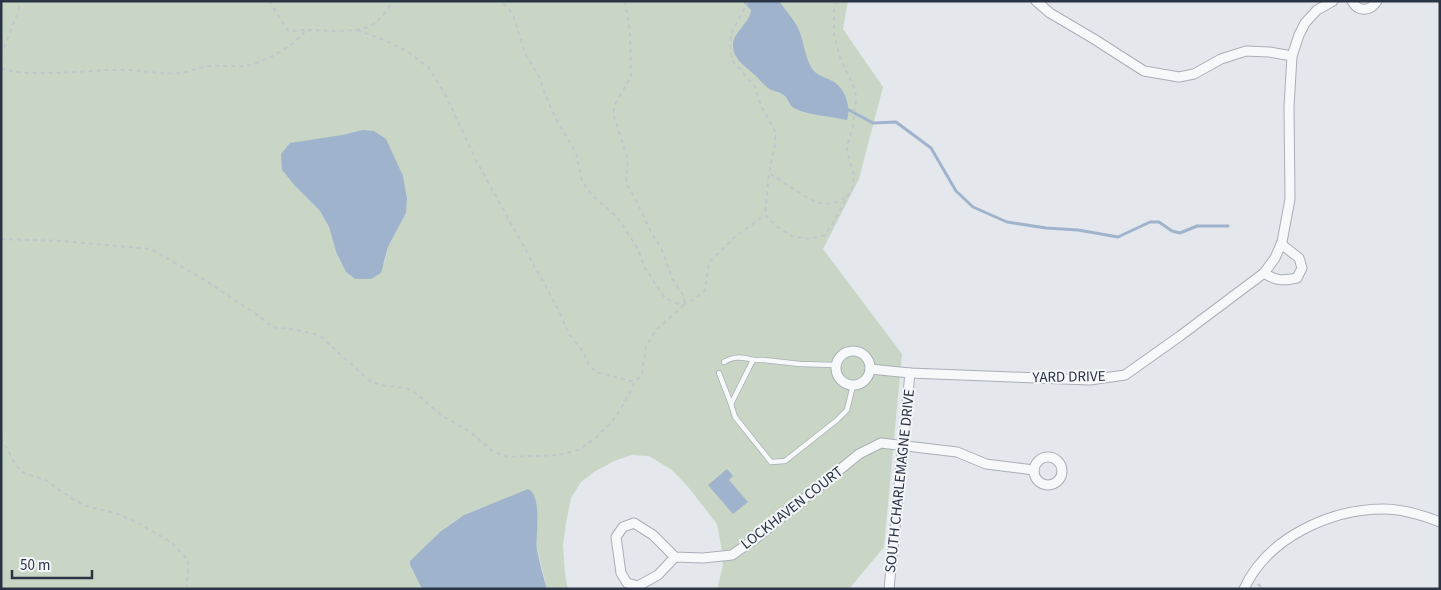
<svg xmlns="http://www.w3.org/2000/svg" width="1441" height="590" viewBox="0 0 1441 590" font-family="'Source Sans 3',sans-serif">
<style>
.green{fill:#c9d6c5;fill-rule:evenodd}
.water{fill:#9fb4cc}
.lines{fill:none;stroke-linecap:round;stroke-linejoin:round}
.stream{stroke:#9fb4cc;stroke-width:3}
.service-casing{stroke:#a9aeb7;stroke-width:6}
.minor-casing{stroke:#a9aeb7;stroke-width:11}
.path{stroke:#c2c5cb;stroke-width:2;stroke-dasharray:4 4;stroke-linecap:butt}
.service{stroke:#f7f8fa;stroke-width:4.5}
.minor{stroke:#f7f8fa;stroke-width:9}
.labels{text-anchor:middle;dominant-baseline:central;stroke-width:4;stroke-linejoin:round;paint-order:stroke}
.street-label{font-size:15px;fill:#2b3445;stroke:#f4f6f9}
</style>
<rect width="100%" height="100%" fill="#e4e7ec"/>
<path class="green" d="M 1,1 L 848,1 L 843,29 L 883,87 L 859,179 L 823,249 L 902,354 L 884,547 L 849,589 L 717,589 L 723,565 L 721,545 L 717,524 L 689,488 L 672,470 L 649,456 L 632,455 L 614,461 L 594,472 L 581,482 L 571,498 L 566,523 L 563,545 L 565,574 L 568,589 L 547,589 L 537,548 L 536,532 L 481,508 C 449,520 430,539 410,565 L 422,589 L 1,589 ZM 362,130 L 406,213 L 388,247 L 385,261 L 371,279 L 355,279 L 346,272 L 336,252 L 329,227 L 320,211 L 295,186 L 282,170 L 342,135 Z"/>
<g class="water">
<path d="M 742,1 L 779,1 C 786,11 794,19 799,30 C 804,43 805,56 811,67 C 816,76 826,77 834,82 C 846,90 851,107 847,120 C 830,116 810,116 794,108 C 789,105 789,100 785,96 C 780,91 773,92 768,88 C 764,85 760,80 757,77 C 748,68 734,61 733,47 C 732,32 750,24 751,10 Z"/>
<path d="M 362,130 L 374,131 L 386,139 L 403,176 L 407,199 L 406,213 L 388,247 L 381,273 L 371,279 L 355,279 L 346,272 L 336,252 L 329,227 L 320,211 L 295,186 L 282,170 L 281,154 L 290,143 L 342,135 Z"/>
<path d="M 727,469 L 733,476 L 729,480 L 748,502 L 733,514 L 708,485 Z"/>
<path d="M 528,489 C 543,496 535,535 537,550 C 540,563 543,576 547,589 L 422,589 L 410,565 L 410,561 L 441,531 L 464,515 Z"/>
</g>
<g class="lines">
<path class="stream" d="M 847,109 L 873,123 L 896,122 L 931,148 L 956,191 L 973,207 L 1007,222 L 1046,228 L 1078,230 L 1118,237 L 1150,222 L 1159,222 L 1172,231 L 1180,233 L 1197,226 L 1228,226"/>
<g class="service-casing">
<g id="service">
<path d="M 724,362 C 734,356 742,357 753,360"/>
<path d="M 836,365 L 800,364 L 764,360 L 753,360 L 731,404 L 735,417 L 771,462 L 785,461 L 837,420 L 847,410 L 853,385"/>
<path d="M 719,373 L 731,404"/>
</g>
</g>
<g class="minor-casing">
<g id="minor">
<path d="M 1036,1 L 1050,13 L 1094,39 L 1144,71 L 1179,77 L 1194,74 L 1221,59 L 1246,51 L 1269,52 L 1292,56"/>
<path d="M 1352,1 C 1358,12 1370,12 1377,1"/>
<path d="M 1264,273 C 1276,281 1283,281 1297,278 L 1302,268 L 1299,258 L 1281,244"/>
<circle cx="853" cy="368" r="17"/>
<path d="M 870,369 L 910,373 L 1090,380 L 1125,375 L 1180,336 L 1264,273 L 1275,258 L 1282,242 L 1290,199 L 1289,107 L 1292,56 L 1299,35 L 1305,23 L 1317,10 L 1333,1"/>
<circle cx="1048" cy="471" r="14"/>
<path d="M 675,557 L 658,575 L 638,586 L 627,583 L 621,573 L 616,537 L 623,527 L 634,523 L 653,535 L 675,557 L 703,558 L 732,555 L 755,539 L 859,454 L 881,443 L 957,452 L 986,464 L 1034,470"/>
<path d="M 889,589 L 910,373"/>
<path d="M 1244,589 C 1267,538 1330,509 1384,509 C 1403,509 1422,515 1440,522"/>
</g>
</g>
<g class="path">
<path d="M 269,1 L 288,31 L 305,30"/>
<path d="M 625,1 L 630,33 L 631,77 L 615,104 L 613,114 L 628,159 L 626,178 L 627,185 L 634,196 L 650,230 L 662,250 L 672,278 L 685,298 L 683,306"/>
<path d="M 748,1 L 731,34 L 730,50 L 733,61 L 755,87 L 761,106 L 775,131 L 775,144 L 769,173"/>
<path d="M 837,1 L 834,8 L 834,34 L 841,60 L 855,90 L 856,100 L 853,125 L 848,143 L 847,151 L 854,176 L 853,186 L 833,223 L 825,235 L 809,239 L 792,236 L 776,226 L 765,215 L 769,173 C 782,181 811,203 825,204 C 832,204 841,200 847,197"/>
<path d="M 357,30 L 384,40 L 407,51 L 428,67 L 444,92 L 476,160 L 557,307 L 569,334 L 584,353 L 588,364 L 596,372 L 635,382"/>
<path d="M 1,55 L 18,12 L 20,1"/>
<path d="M 1,68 C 12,72 23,73 35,73 C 67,74 99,69 130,70 C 147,71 163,75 180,73 C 190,72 199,67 210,66 C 223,65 238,68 251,65 C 265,61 300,43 305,30 C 323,30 357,34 372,25 C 381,20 387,10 392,1"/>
<path d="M 1,239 L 61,241 L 151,249 L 206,281 L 259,316 L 272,327 L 297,330 L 319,335 L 370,381 L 381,385 L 406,388 L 417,394 L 441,415 L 469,431 L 494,452 L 508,457 L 559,455 L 578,450 L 593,440 L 612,422 L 625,402 L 635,382 L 642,374 L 646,346 L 656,330 L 683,306 L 665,298 L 645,268 L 638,249 L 617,217 L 591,194 L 582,181 L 576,153 L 556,119 L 545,94 L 540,78 L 526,56 L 513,15 L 508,8 L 500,1"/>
<path d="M 683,305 L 696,298 L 705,290 L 709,262 L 735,237 L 765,215"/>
<path d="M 1,438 L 15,464 L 22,472 L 47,481 L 74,500 L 86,506 L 118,514 L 140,524 L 172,543 L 184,555 L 189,565 L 186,589"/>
<path d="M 1258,584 L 1263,589"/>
</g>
<use href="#service" class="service"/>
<use href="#minor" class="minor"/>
</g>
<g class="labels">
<g class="street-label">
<text transform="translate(1069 377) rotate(-1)">YARD DRIVE</text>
<text transform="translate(900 481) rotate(-84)">SOUTH CHARLEMAGNE DRIVE</text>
<text transform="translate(792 508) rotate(-38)">LOCKHAVEN COURT</text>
</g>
</g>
<rect width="1441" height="590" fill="none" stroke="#2b3445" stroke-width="5"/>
<path d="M12 570v8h80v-8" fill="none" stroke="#2b3445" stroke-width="2.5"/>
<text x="20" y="570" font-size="15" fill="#2b3445" stroke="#f4f6f9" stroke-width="4" paint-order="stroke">50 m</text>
</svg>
